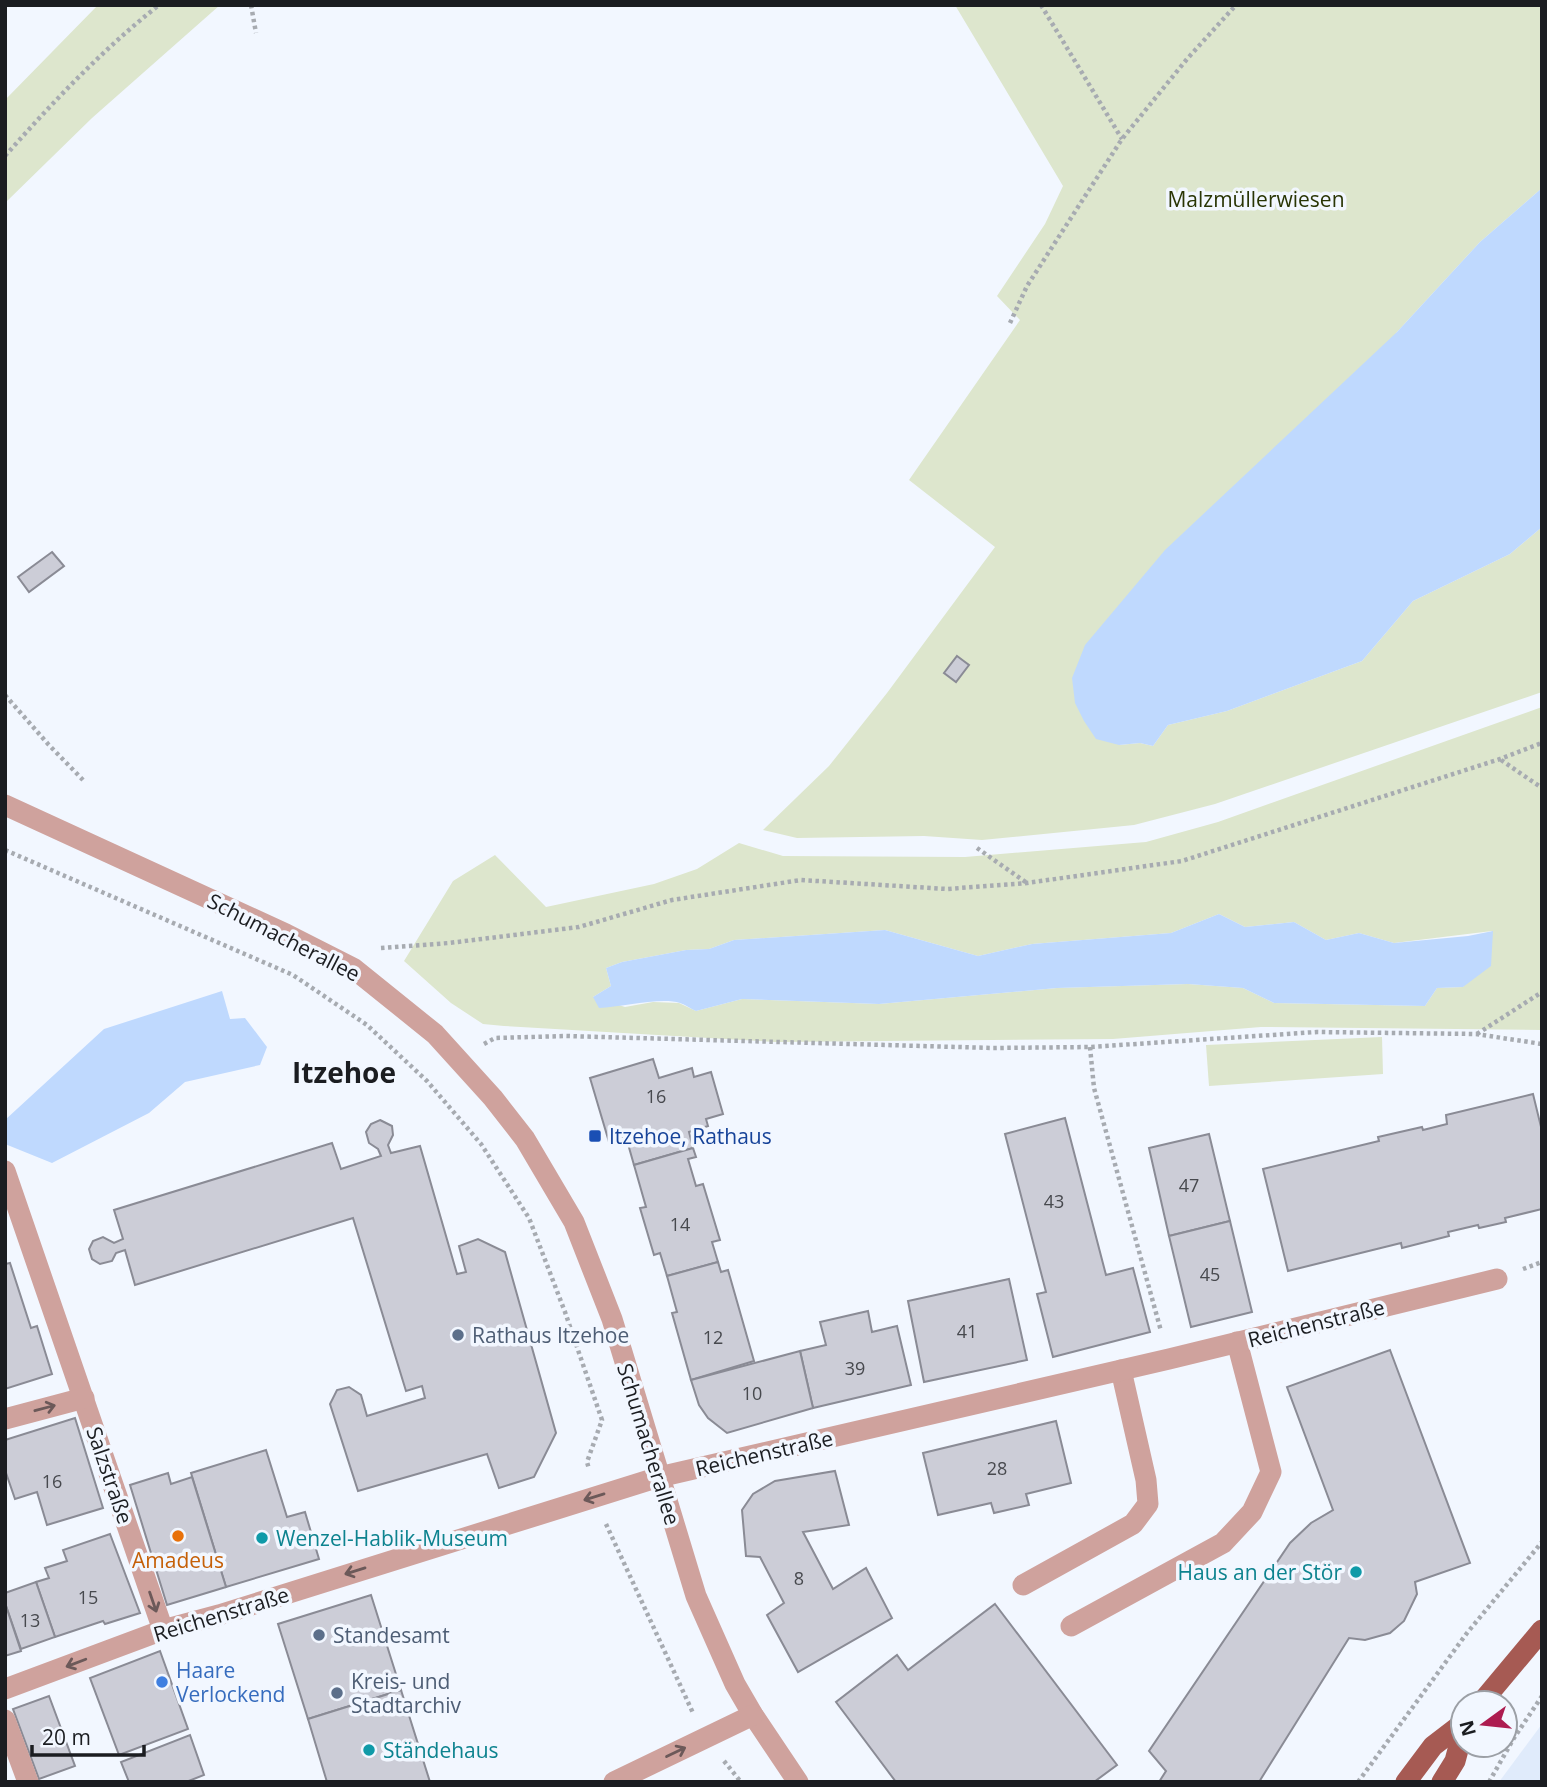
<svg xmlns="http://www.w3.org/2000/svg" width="1547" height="1787" viewBox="0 0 1547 1787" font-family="'Open Sans',sans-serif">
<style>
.built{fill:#e0ebfb}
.green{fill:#dde6cd;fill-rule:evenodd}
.water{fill:#bfd9fe}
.building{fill:#cccdd7;stroke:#8a8b95;stroke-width:2}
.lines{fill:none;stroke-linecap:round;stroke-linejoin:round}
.path{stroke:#a7abb1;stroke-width:4.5;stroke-dasharray:3.5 3.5;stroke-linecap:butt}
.minor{stroke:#cfa29d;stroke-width:21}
.major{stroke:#a65a53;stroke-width:21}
.oneway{stroke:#6c5959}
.transit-dot{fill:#1a4fb4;stroke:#f2f7ff;stroke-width:2.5}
.service-dot{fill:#5c6f8a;stroke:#f2f7ff;stroke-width:2.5}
.food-dot{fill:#e8710a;stroke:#f2f7ff;stroke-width:2.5}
.culture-dot{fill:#0f9aa8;stroke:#f2f7ff;stroke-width:2.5}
.shop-dot{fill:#3f7fe0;stroke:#f2f7ff;stroke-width:2.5}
.labels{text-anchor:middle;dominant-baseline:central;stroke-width:7;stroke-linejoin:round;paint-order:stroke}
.number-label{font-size:18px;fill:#47494e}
.park-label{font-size:21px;fill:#293505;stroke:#f2f7ff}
.street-label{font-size:21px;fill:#1b1d21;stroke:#f2f7ff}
.transit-label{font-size:21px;fill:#164399;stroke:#f2f7ff;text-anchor:start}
.service-label{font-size:21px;fill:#4e5e75;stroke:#f2f7ff;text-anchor:start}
.culture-label{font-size:21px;fill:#0d838f;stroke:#f2f7ff;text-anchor:start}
.food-label{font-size:21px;fill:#c56008;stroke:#f2f7ff}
.shop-label{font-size:21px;fill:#366cbe;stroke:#f2f7ff;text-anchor:start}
.district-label{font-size:28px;font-weight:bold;fill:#1b1d21;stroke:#f2f7ff}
</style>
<rect width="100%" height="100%" fill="#f2f7ff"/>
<path class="built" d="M 1542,1724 L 1542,1782 L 1499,1782 Z"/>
<g class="green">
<path d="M 98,5 L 220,5 L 92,118 L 5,203 L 5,100 Z"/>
<path d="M 955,5 L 1542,5 L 1542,188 L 1480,242 L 1397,332 L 1119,745 L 1140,743 L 1153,746 L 1168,725 L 1227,711 L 1362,661 L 1413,601 L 1510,554 L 1542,527 L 1542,692 L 1215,804 L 1134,825 L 982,840 L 924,836 L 797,838 L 763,830 L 829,766 L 887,693 L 995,547 L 909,480 L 1020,320 L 997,296 L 1045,224 L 1063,186 Z"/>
<path d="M 1542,707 L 1542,1030 L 1261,1027 L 1113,1039 L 776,1042 L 504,1026 L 483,1024 L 451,1003 L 404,961 L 453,881 L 495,855 L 546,907 L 654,884 L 697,869 L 739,843 L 783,856 L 965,857 L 1146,842 L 1218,822 ZM 1219,914 L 1245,927 L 1294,922 L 1326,940 L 1359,933 L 1394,943 L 1492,931 L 1463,987 L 1437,988 L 1425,1006 L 1274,1003 L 1243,988 L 1188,984 L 1057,988 L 879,1004 L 742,999 L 696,1011 L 679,1003 L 653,1002 L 625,1007 L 593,997 L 611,986 L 606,968 L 622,962 L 686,950 L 709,949 L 734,940 L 885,930 L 978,956 L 1032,944 L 1171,933 Z"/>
<path d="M 1382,1037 L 1383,1074 L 1209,1086 L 1206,1045 Z"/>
</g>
<g class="water">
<path d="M 1542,188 L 1542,527 L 1510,554 L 1413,601 L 1362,661 L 1227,711 L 1168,725 L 1153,746 L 1140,743 L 1119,745 L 1096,739 L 1084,721 L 1075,703 L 1072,678 L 1085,645 L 1165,550 L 1397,332 L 1480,242 Z"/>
<path d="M 1219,914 L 1245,927 L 1294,922 L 1326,940 L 1359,933 L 1394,943 L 1468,936 L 1493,931 L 1491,966 L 1463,987 L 1437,988 L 1425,1006 L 1274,1003 L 1243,988 L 1188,984 L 1057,988 L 879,1004 L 742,999 L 696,1011 C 691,1009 686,1005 680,1003 C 661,997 622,1007 599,1008 L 593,997 L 611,986 L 606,968 L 622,962 L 686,950 L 709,949 L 734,940 L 885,930 L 978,956 L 1032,944 L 1171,933 Z"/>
<path d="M 222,991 L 230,1019 L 245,1018 L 267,1047 L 260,1065 L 185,1082 L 149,1113 L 52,1163 L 5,1144 L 5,1120 L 104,1029 Z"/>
</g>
<g class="building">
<path d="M 52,552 L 64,566 L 29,592 L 18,577 Z"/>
<path d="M 957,656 L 969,665 L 956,682 L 944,673 Z"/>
<path d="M 653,1059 L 659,1078 L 692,1068 L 694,1077 L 711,1072 L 723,1114 L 706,1119 L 708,1126 L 689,1132 L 693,1148 L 634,1165 L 626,1137 L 609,1142 L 590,1078 Z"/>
<path d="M 1533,1094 L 1542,1131 L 1542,1209 L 1505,1218 L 1506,1222 L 1479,1228 L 1478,1225 L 1448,1232 L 1449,1236 L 1402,1248 L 1401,1243 L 1288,1271 L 1263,1169 L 1379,1141 L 1378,1137 L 1422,1127 L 1423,1130 L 1447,1124 L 1446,1115 Z"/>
<path d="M 1065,1118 L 1106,1275 L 1133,1268 L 1150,1332 L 1053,1357 L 1037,1294 L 1046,1292 L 1005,1134 Z"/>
<path d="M 380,1120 L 392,1126 L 393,1135 L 388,1145 L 391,1153 L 420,1146 L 457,1274 L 466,1272 L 459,1246 L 478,1239 L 505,1252 L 556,1433 L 534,1477 L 499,1488 L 487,1454 L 358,1491 L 330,1404 L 337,1390 L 349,1387 L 361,1395 L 367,1416 L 425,1398 L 422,1386 L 406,1391 L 353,1218 L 135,1285 L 125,1250 L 116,1253 L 112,1261 L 100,1264 L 92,1259 L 89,1249 L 93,1241 L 103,1237 L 114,1243 L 123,1239 L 114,1210 L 332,1143 L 341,1169 L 381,1156 L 378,1149 L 369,1143 L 366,1132 L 371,1124 Z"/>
<path d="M 1209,1134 L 1230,1221 L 1169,1236 L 1149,1148 Z"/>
<path d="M 693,1148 L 696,1157 L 688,1159 L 696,1186 L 703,1184 L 720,1240 L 712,1242 L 718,1262 L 667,1276 L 660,1253 L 654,1255 L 640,1208 L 646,1207 L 634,1165 Z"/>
<path d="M 1230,1221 L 1252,1312 L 1191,1327 L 1169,1236 Z"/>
<path d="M 718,1262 L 721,1272 L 728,1270 L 754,1361 L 691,1380 L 672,1313 L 677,1312 L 667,1276 Z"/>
<path d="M 10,1263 L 31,1328 L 37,1326 L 52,1374 L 5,1389 L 5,1264 Z"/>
<path d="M 1009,1279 L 1027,1360 L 924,1382 L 908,1301 Z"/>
<path d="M 868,1311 L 872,1332 L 897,1326 L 911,1385 L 813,1408 L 800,1351 L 826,1345 L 820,1322 Z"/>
<path d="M 1390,1350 L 1470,1563 L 1415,1582 L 1417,1594 L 1404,1621 L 1390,1633 L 1365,1640 L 1349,1638 L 1259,1782 L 1159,1782 L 1166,1771 L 1149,1751 L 1290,1543 L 1311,1523 L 1333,1510 L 1287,1387 Z"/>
<path d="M 800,1351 L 813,1408 L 727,1433 L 708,1418 L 699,1405 L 691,1380 Z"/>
<path d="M 75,1418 L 103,1508 L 47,1525 L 37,1492 L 15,1499 L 5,1470 L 5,1440 Z"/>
<path d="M 1056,1421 L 1071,1483 L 1026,1494 L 1029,1505 L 994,1513 L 991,1503 L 938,1515 L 923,1453 Z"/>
<path d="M 266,1450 L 287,1517 L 305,1512 L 319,1559 L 226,1587 L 191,1473 Z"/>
<path d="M 835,1471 L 849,1525 L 803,1532 L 833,1589 L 866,1568 L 892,1618 L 798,1672 L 767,1615 L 784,1603 L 760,1557 L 746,1556 L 742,1510 L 753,1494 L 775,1481 Z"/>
<path d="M 168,1473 L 171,1484 L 192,1477 L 226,1587 L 167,1605 L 130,1485 Z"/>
<path d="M 110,1534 L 140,1613 L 105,1624 L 103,1621 L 55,1637 L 36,1582 L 49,1578 L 45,1568 L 67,1561 L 63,1550 Z"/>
<path d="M 36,1582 L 55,1637 L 21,1649 L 5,1603 L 5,1593 Z"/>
<path d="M 371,1595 L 401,1690 L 308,1719 L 278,1624 Z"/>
<path d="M 5,1603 L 21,1651 L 5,1656 Z"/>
<path d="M 995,1604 L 1117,1765 L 1094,1782 L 896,1782 L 836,1702 L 897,1655 L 908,1670 Z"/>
<path d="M 160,1651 L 188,1729 L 119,1755 L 90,1678 Z"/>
<path d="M 401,1690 L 430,1782 L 327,1782 L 308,1719 Z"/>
<path d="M 49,1696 L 75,1766 L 39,1779 L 13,1709 Z"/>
<path d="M 190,1735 L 204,1775 L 186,1782 L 129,1782 L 121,1762 Z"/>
</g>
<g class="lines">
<g class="path">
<path d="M 251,5 L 256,33"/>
<path d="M 1041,5 L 1122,139"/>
<path d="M 5,156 C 53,102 102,50 159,5"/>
<path d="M 1010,323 L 1027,286 L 1122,139 L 1187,59 L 1236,5"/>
<path d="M 5,695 L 48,744 L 83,780"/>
<path d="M 1501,760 L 1542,788"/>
<path d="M 977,848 L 1027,883"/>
<path d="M 5,850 L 293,975 L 367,1025 L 427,1081 L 481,1144 L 529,1218 L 565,1312 L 602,1420 L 587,1462 L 589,1469"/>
<path d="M 381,948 L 449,943 L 579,927 L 672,900 L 801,880 L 947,889 L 1027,883 L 1182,861 L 1500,759 L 1542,743"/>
<path d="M 1477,1034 L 1542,992"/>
<path d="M 484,1044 L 495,1038 L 566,1036 L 993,1048 L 1090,1047 L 1317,1032 L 1476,1034 L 1542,1044"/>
<path d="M 1090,1047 L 1094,1088 L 1161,1331"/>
<path d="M 1523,1269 L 1542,1262"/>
<path d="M 606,1524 L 693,1713"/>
<path d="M 724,1761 L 741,1782"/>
<path d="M 1358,1782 L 1467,1633 L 1542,1542"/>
<path d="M 1489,1782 L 1514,1738 L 1542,1696"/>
</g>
<g class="minor">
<path d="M 5,805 L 286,934 L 353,968 L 435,1034 L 493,1098 L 525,1139 L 574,1222 L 612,1319 L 696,1596 L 735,1684 L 753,1715 L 798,1782"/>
<path d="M 5,1171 L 163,1630"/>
<path d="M 5,1419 L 84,1398"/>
<path d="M 1023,1585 L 1133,1524 L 1148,1504 L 1146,1480 L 1121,1370"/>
<path d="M 1071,1626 L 1223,1543 L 1252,1512 L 1271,1472 L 1237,1342"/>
<path d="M 5,1689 L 163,1630 L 219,1615 L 659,1477 L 1169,1359 L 1497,1279"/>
<path d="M 5,1720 L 28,1782"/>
<path d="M 614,1782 L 753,1715"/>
</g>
<g class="major">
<path d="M 1481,1703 L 1542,1630"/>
<path d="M 1406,1782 L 1433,1746 L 1463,1723"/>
<path d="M 1442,1782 L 1455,1761 L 1463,1731"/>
</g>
</g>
<defs><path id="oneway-shaft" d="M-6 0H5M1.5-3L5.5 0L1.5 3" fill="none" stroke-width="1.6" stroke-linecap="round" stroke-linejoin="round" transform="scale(1.75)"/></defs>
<g class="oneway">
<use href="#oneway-shaft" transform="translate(45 1408) rotate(-15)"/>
<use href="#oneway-shaft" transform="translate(594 1497) rotate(163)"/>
<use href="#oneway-shaft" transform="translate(355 1571) rotate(163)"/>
<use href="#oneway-shaft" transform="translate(153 1602) rotate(71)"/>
<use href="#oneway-shaft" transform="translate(76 1663) rotate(159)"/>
<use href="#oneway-shaft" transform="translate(676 1752) rotate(-26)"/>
</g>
<rect class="transit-dot" x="588" y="1129" width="14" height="14" rx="3.5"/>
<g class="service-dot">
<circle cx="458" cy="1335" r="7"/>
<circle cx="319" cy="1635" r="7"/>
<circle cx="337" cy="1693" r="7"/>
</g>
<circle class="food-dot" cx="178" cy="1536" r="7"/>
<g class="culture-dot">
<circle cx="262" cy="1538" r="7"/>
<circle cx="1356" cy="1572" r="7"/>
<circle cx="369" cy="1750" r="7"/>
</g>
<circle class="shop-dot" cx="162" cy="1682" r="7"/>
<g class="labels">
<g class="number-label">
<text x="656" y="1096">16</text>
<text x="1189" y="1185">47</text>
<text x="1054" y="1201">43</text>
<text x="680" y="1224">14</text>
<text x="1210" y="1274">45</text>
<text x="967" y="1331">41</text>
<text x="713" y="1337">12</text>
<text x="855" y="1368">39</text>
<text x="752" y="1393">10</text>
<text x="997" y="1468">28</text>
<text x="52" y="1481">16</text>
<text x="799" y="1578">8</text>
<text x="88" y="1597">15</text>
<text x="30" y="1620">13</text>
</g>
<g class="park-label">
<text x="1256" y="199">Malzmüllerwiesen</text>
</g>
<g class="street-label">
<text transform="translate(284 937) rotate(27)">Schumacherallee</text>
<text transform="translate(1316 1323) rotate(-14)">Reichenstraße</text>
<text transform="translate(649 1444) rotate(73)">Schumacherallee</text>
<text transform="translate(764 1453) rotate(-13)">Reichenstraße</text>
<text transform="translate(110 1475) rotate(71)">Salzstraße</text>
<text transform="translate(221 1614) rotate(-17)">Reichenstraße</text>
</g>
<g class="transit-label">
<text x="609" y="1136">Itzehoe, Rathaus</text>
</g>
<g class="service-label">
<text x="472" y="1335">Rathaus Itzehoe</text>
<text x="333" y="1635">Standesamt</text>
<text x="351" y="1681">Kreis- und<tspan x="351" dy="24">Stadtarchiv</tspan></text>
</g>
<g class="culture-label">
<text x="276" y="1538">Wenzel-Hablik-Museum</text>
<text x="1342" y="1572" text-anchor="end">Haus an der Stör</text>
<text x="383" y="1750">Ständehaus</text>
</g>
<g class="food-label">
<text x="178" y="1560">Amadeus</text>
</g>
<g class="shop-label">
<text x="176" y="1670">Haare<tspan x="176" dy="24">Verlockend</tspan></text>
</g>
<g class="district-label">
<text x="344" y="1072">Itzehoe</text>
</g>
</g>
<rect width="1547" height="1787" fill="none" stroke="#1b1d21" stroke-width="14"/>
<g transform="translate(1484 1724) rotate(255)"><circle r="33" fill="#f2f7ff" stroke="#9ca0a6" stroke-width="2"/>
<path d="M0-5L12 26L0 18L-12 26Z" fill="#ad1c50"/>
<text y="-10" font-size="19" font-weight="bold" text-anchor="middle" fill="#1b1d21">N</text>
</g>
<path d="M32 1745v10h112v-10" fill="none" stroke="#1b1d21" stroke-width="3.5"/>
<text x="42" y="1745" font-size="21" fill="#1b1d21" stroke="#f2f7ff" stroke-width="5" paint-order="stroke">20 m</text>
</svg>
